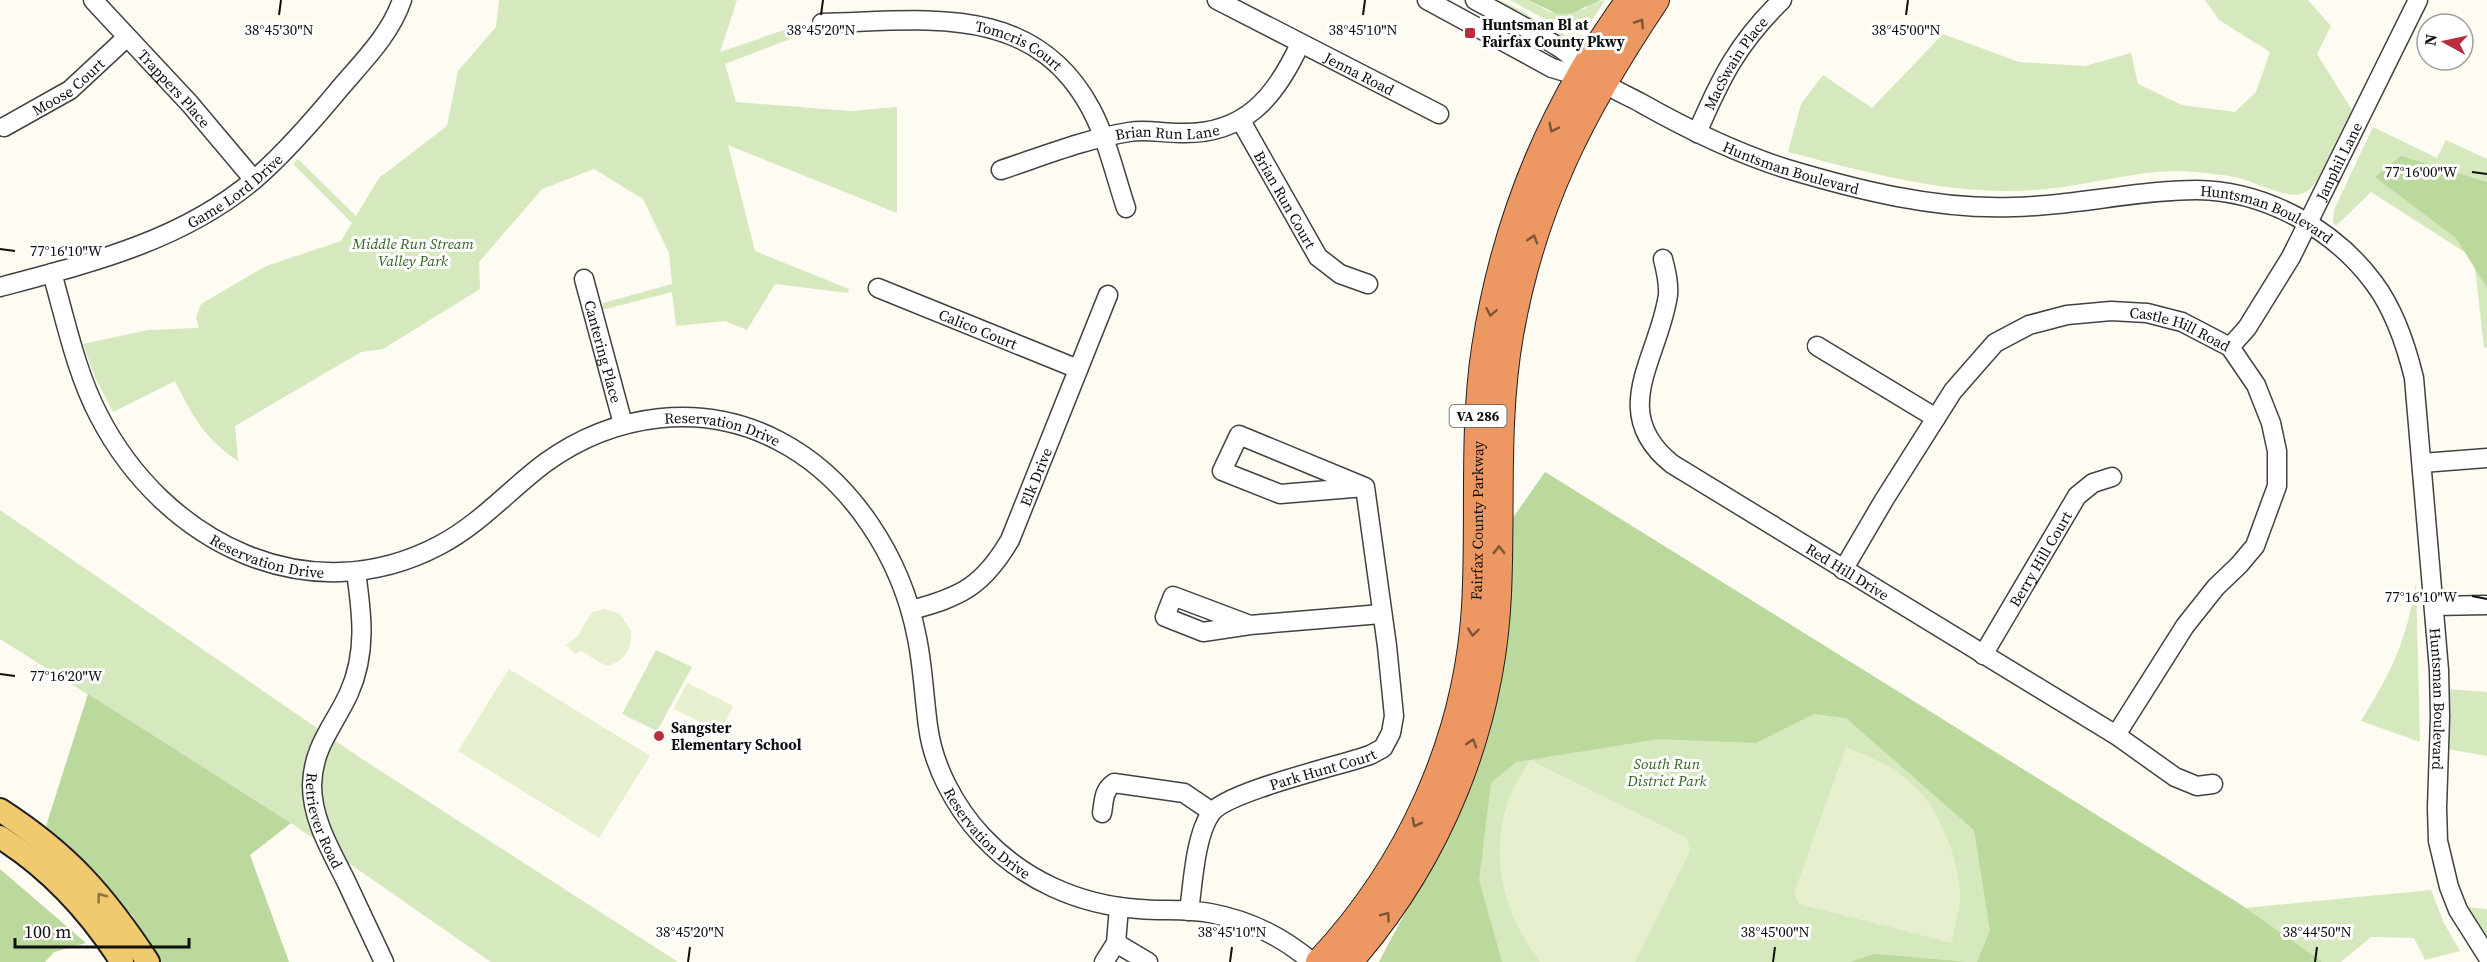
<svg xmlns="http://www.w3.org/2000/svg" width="2487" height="962" viewBox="0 0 2487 962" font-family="'Source Serif 4',serif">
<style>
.green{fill:#d6e8bd}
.forest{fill:#bbd89d}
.pitch{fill:#e6efce}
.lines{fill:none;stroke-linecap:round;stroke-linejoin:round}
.minor-casing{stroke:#424242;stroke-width:21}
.major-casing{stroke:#202020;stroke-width:26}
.highway-casing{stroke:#202020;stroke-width:28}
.minor{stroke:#fff;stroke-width:18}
.major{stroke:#f1c96f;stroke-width:22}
.highway{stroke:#ed9862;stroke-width:26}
.oneway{stroke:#7e5438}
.oneway2{stroke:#8b7544}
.ticks{fill:none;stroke:#0f0f0f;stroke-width:2}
.poi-dot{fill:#b92e3e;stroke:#fff;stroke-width:2}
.labels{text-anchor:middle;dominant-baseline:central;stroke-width:6;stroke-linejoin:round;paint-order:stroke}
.shield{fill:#fff;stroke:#575757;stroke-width:1.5}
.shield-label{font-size:14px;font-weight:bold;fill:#0f0f0f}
.poi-label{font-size:15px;font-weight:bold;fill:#0f0f0f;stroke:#fff;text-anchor:start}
.street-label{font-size:15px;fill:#0f0f0f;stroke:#fff}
.park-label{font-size:15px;font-style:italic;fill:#346422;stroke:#fff}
.ticks-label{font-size:15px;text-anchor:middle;fill:#0f0f0f;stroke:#fff;stroke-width:6;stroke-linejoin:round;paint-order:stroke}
</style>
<rect width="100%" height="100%" fill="#fefbf2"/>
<g class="green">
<path d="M 499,0 L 737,0 L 720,52 L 790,28 L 793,38 L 725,64 L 736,102 L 850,111 L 897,107 L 897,213 L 728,145 L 755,251 L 849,289 L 848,293 L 775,284 L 747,330 L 725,321 L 676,326 L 672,292 L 602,310 L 603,303 L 672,284 L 669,253 L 643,199 L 594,169 L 542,189 L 479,262 L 480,289 L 383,349 L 361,352 L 235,426 L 238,461 C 204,438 193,417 175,381 L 113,412 L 95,377 L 83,344 L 148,330 L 199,328 L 196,318 L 201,304 L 266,266 L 341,241 L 352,223 L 293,164 L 298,159 L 356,216 L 379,178 L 447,126 L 458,71 L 496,27 Z"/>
<path d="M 1497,0 C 1521,5 1559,43 1582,35 L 1583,39 L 1571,43 L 1562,41 Z"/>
<path d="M 1510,0 L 1528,0 L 1550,12 L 1585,9 L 1591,3 L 1605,0 L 1588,26 L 1578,33 L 1567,31 Z"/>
<path d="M 2205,0 L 2308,0 L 2331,26 L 2317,54 L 2352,110 L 2317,180 C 2313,187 2308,192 2300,194 C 2285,198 2255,182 2239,178 C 2220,174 2199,172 2180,171 C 2131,171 2083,187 2035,190 C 1950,196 1869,173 1788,152 L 1801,104 L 1823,75 L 1872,108 L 1943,34 L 2019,62 L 2085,66 L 2131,53 L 2138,84 L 2182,105 L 2235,112 L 2256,92 L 2270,52 L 2219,20 Z"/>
<path d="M 2373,127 L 2437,158 L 2446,140 L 2487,159 L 2487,347 L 2484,348 L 2474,258 L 2371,192 L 2336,226 L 2333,222 L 2334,210 Z"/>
<path d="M 1545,472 L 2245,908 L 2431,890 L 2444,923 L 2460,951 L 2425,960 L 2414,938 L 2371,937 L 2341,962 L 1379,962 L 1443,842 Z"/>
<path d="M 0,510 L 362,759 L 678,962 L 491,962 L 291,823 L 0,639 Z"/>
<path d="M 2416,582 L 2420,742 L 2361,721 C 2392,671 2407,640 2416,582 Z"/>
<path d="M 656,650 L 692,667 L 657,731 L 622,714 Z"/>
<path d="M 2449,689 L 2487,692 L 2487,756 L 2448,749 Z"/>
<path d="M 2466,907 L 2487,909 L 2487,944 Z"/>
</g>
<g class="forest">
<path d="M 1528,0 L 1601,0 L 1572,13 L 1557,14 Z"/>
<path d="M 2401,156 L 2487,182 L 2487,288 L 2456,238 L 2375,177 Z"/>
<path d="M 1545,472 L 2240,904 L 2322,962 L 1977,962 L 1990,930 L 1974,830 L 1846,718 L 1814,714 L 1756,743 L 1659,739 L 1516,762 L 1491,783 L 1479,880 L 1502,962 L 1379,962 L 1443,842 L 1508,525 Z"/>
<path d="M 88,694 L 291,823 L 250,855 L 289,962 L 159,962 L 132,915 L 46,826 Z"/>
<path d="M 0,869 L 86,943 L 54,952 L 45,962 L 0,962 Z"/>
<path d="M 1875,954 L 1967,962 L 1850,962 Z"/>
</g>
<g class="pitch">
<path d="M 604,609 L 620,614 L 631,631 C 632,650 624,662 606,666 L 581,651 L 575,654 L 566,645 L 578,636 L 592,612 Z"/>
<path d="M 509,669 L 650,756 L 599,838 L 458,751 Z"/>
<path d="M 687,683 L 733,706 L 720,732 L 674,709 Z"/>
<path d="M 1846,747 C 1902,769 1930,789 1951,848 C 1956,864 1961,885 1960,902 C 1958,916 1954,929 1952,943 L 1799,904 L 1794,893 Z"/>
<path d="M 1530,760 L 1687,838 L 1690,851 L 1635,962 L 1540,962 C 1504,914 1489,859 1508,801 C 1513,787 1523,773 1530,760 Z"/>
</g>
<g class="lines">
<g class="minor-casing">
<g id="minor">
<path id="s1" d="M 93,0 L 190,104 L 254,180"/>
<path id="s2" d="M 1217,0 L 1439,114"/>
<path d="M 1427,0 L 1552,68 L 1589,79"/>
<path id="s3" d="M 1475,0 C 1503,15 1533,31 1560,48 C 1575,58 1587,72 1602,82 C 1614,90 1628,96 1641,103 C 1687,129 1734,152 1784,168 C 1857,190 1937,210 2013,207 C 2075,206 2136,190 2197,190 C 2266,191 2334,229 2374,283 C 2395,311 2406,345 2414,378 L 2439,670 L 2440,717 L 2437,808 L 2438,841 L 2449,887 L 2458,910 L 2487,956"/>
<path id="s4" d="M 822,23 C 924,21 1033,1 1091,109 C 1107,139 1115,175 1126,208"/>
<path id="s5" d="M 1241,121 L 1318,257 L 1340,274 L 1368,284"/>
<path id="s6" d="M 4,127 L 70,90 L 126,38"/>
<path id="s7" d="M 1697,133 C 1721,77 1738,43 1782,0"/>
<path id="s8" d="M 1001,170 C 1043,156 1085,139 1129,132 C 1146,129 1162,133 1180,133 C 1244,135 1275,98 1300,44"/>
<path id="s9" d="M 1663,259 C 1666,271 1669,283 1668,295 C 1659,358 1607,412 1672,464 L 2116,735 L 2175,777 L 2197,786 L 2213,784"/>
<path id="s10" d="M 52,273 C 66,322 76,372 99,416 C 164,542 308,615 440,545 C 480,524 510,489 545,463 C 614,413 703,401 779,441 C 852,479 902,559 917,638 C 923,667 924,697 928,726 C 933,766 955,807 982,836 C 1023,880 1079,905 1139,909 C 1162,911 1186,909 1210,913 C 1248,920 1283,937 1312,962"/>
<path id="s11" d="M 584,279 L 623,424"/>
<path id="s12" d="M 0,287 C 90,263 182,241 255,179 C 285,153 311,123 336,93 C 360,64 390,36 402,0"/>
<path id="s13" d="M 878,288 L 1078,369"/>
<path d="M 1817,346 L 1936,418"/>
<path id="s14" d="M 2230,347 L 2247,328 L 2291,257 L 2418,0"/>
<path d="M 2422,463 L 2487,458"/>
<path id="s15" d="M 1843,570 L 1884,500 L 1953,391 L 1995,343 L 2029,325 L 2067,315 L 2111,311 L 2147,313 L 2182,322 L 2230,347 L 2256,385 L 2271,423 L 2277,451 L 2277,486 L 2255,546 L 2239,565 L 2216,587 L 2185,626 L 2116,735"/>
<path id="s16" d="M 356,572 C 362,614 367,653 349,693 C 334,726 313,746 312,785 C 312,819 330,849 345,879 C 358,907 371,934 384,962"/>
<path d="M 2434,606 L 2487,605"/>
<path id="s17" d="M 911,610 C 961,597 983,586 1010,540 L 1108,295"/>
<path d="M 1250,625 L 1203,632 L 1165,617 L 1173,596 L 1250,625 L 1381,614"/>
<path id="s18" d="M 1983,655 L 2077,496 L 2093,483 L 2112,477"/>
<path d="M 1102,813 C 1104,802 1103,790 1114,783 L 1184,793 L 1212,812"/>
<path id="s19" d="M 1189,911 C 1193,883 1195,836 1211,813 C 1228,791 1339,766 1370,755 L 1383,748 L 1391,733 L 1394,716 L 1387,646 L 1365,487 L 1239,435 L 1222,471 L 1280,494 L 1365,487"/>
<path d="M 1116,943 L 1148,962"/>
<path d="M 1104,962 L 1116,943 L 1119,907"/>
</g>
</g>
<g class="major-casing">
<g id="major">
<path d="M 0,810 C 68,854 104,895 148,962"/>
<path d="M 0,837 C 51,869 90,912 122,962"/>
</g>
</g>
<g class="highway-casing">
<g id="highway">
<path id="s20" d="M 1319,962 C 1409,866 1467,740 1475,607 C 1480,521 1472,434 1485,348 C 1500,250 1533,155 1583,70 C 1597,46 1613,23 1629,0"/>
<path d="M 1349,962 C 1439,859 1492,730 1498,594 C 1502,507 1495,421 1510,335 C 1533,204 1583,109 1656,0"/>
</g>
</g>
<use href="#minor" class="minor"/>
<use href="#major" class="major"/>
<use href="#highway" class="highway"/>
</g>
<defs><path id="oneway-chevron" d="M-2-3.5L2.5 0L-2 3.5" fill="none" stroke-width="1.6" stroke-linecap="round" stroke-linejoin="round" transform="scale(1.5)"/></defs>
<g class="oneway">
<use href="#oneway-chevron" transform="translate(1640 23) rotate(-57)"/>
<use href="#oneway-chevron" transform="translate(1553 128) rotate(116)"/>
<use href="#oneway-chevron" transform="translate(1533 239) rotate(-73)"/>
<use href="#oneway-chevron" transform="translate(1491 312) rotate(101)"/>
<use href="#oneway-chevron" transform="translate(1499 550) rotate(-90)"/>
<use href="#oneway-chevron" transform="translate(1473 632) rotate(96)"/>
<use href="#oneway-chevron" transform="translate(1472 743) rotate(-73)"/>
<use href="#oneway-chevron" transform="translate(1416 823) rotate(117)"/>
<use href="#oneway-chevron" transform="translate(1386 916) rotate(-54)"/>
</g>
<use class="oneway2" href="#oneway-chevron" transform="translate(101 897) rotate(-127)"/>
<path class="ticks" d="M 279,15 L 281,0M 821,15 L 823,0M 1363,15 L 1365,0M 1906,15 L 1908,0M 2472,172 L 2487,174M 0,249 L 15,251M 2472,596 L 2487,599M 0,674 L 15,676M 688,962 L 690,947M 1230,962 L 1232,947M 1773,962 L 1775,947M 2315,962 L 2317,947"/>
<g class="poi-dot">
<rect x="1464" y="27" width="12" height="12" rx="3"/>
<circle cx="659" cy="736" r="6"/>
</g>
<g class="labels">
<rect class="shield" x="1449.5" y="405" width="57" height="22" rx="4.5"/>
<g class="shield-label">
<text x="1478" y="416">VA 286</text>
</g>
<g class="poi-label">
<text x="1482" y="24">Huntsman Bl at<tspan x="1482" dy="17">Fairfax County Pkwy</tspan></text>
<text x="671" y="727">Sangster<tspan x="671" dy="17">Elementary School</tspan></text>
</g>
<g class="street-label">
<text stroke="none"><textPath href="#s4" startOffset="202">Tomcris Court</textPath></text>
<text stroke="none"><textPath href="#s7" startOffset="80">MacSwain Place</textPath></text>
<text stroke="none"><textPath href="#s2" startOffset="160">Jenna Road</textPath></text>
<text stroke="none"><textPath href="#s6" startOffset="76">Moose Court</textPath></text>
<text stroke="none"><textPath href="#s1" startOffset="120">Trappers Place</textPath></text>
<text stroke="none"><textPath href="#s8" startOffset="172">Brian Run Lane</textPath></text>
<text stroke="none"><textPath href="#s14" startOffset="216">Janphil Lane</textPath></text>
<text stroke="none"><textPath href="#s3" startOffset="360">Huntsman Boulevard</textPath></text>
<text stroke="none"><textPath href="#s12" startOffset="256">Game Lord Drive</textPath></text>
<text stroke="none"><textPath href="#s5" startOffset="90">Brian Run Court</textPath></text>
<text stroke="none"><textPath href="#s3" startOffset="846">Huntsman Boulevard</textPath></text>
<text stroke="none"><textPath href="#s13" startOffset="108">Calico Court</textPath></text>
<text stroke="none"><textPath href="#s15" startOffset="468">Castle Hill Road</textPath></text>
<text stroke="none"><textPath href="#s11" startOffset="75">Cantering Place</textPath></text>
<text stroke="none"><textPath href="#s10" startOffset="880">Reservation Drive</textPath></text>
<text stroke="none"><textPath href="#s17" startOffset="194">Elk Drive</textPath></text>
<text stroke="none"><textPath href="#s20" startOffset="482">Fairfax County Parkway</textPath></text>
<text stroke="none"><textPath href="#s10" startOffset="378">Reservation Drive</textPath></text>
<text stroke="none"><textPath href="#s18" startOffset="112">Berry Hill Court</textPath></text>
<text stroke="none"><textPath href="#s9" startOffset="426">Red Hill Drive</textPath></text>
<text stroke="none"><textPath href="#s3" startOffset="1404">Huntsman Boulevard</textPath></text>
<text stroke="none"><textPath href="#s19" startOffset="222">Park Hunt Court</textPath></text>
<text stroke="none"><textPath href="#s16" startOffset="261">Retriever Road</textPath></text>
<text stroke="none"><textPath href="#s10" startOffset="1402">Reservation Drive</textPath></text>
</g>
<g class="park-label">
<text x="413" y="243">Middle Run Stream<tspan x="413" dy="17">Valley Park</tspan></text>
<text x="1667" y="763">South Run<tspan x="1667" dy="17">District Park</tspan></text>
</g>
</g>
<g class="ticks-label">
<text x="279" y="35">38°45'30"N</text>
<text x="821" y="35">38°45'20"N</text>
<text x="1363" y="35">38°45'10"N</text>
<text x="1906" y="35">38°45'00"N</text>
<text x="2421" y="177">77°16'00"W</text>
<text x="66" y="256">77°16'10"W</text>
<text x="2421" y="602">77°16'10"W</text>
<text x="66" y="681">77°16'20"W</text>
<text x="690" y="937">38°45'20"N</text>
<text x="1232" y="937">38°45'10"N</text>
<text x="1775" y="937">38°45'00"N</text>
<text x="2317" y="937">38°44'50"N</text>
</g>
<g transform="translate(2445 42) rotate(278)"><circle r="28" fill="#ffffff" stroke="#9f9f9f" stroke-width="1.5"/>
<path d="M0-4.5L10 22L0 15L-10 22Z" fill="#b92e3e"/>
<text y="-9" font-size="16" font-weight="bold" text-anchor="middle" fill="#0f0f0f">N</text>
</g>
<path d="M15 938v9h174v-9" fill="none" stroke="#0f0f0f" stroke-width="3"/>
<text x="24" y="938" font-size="18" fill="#0f0f0f" stroke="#ffffff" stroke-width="4.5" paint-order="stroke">100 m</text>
</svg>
